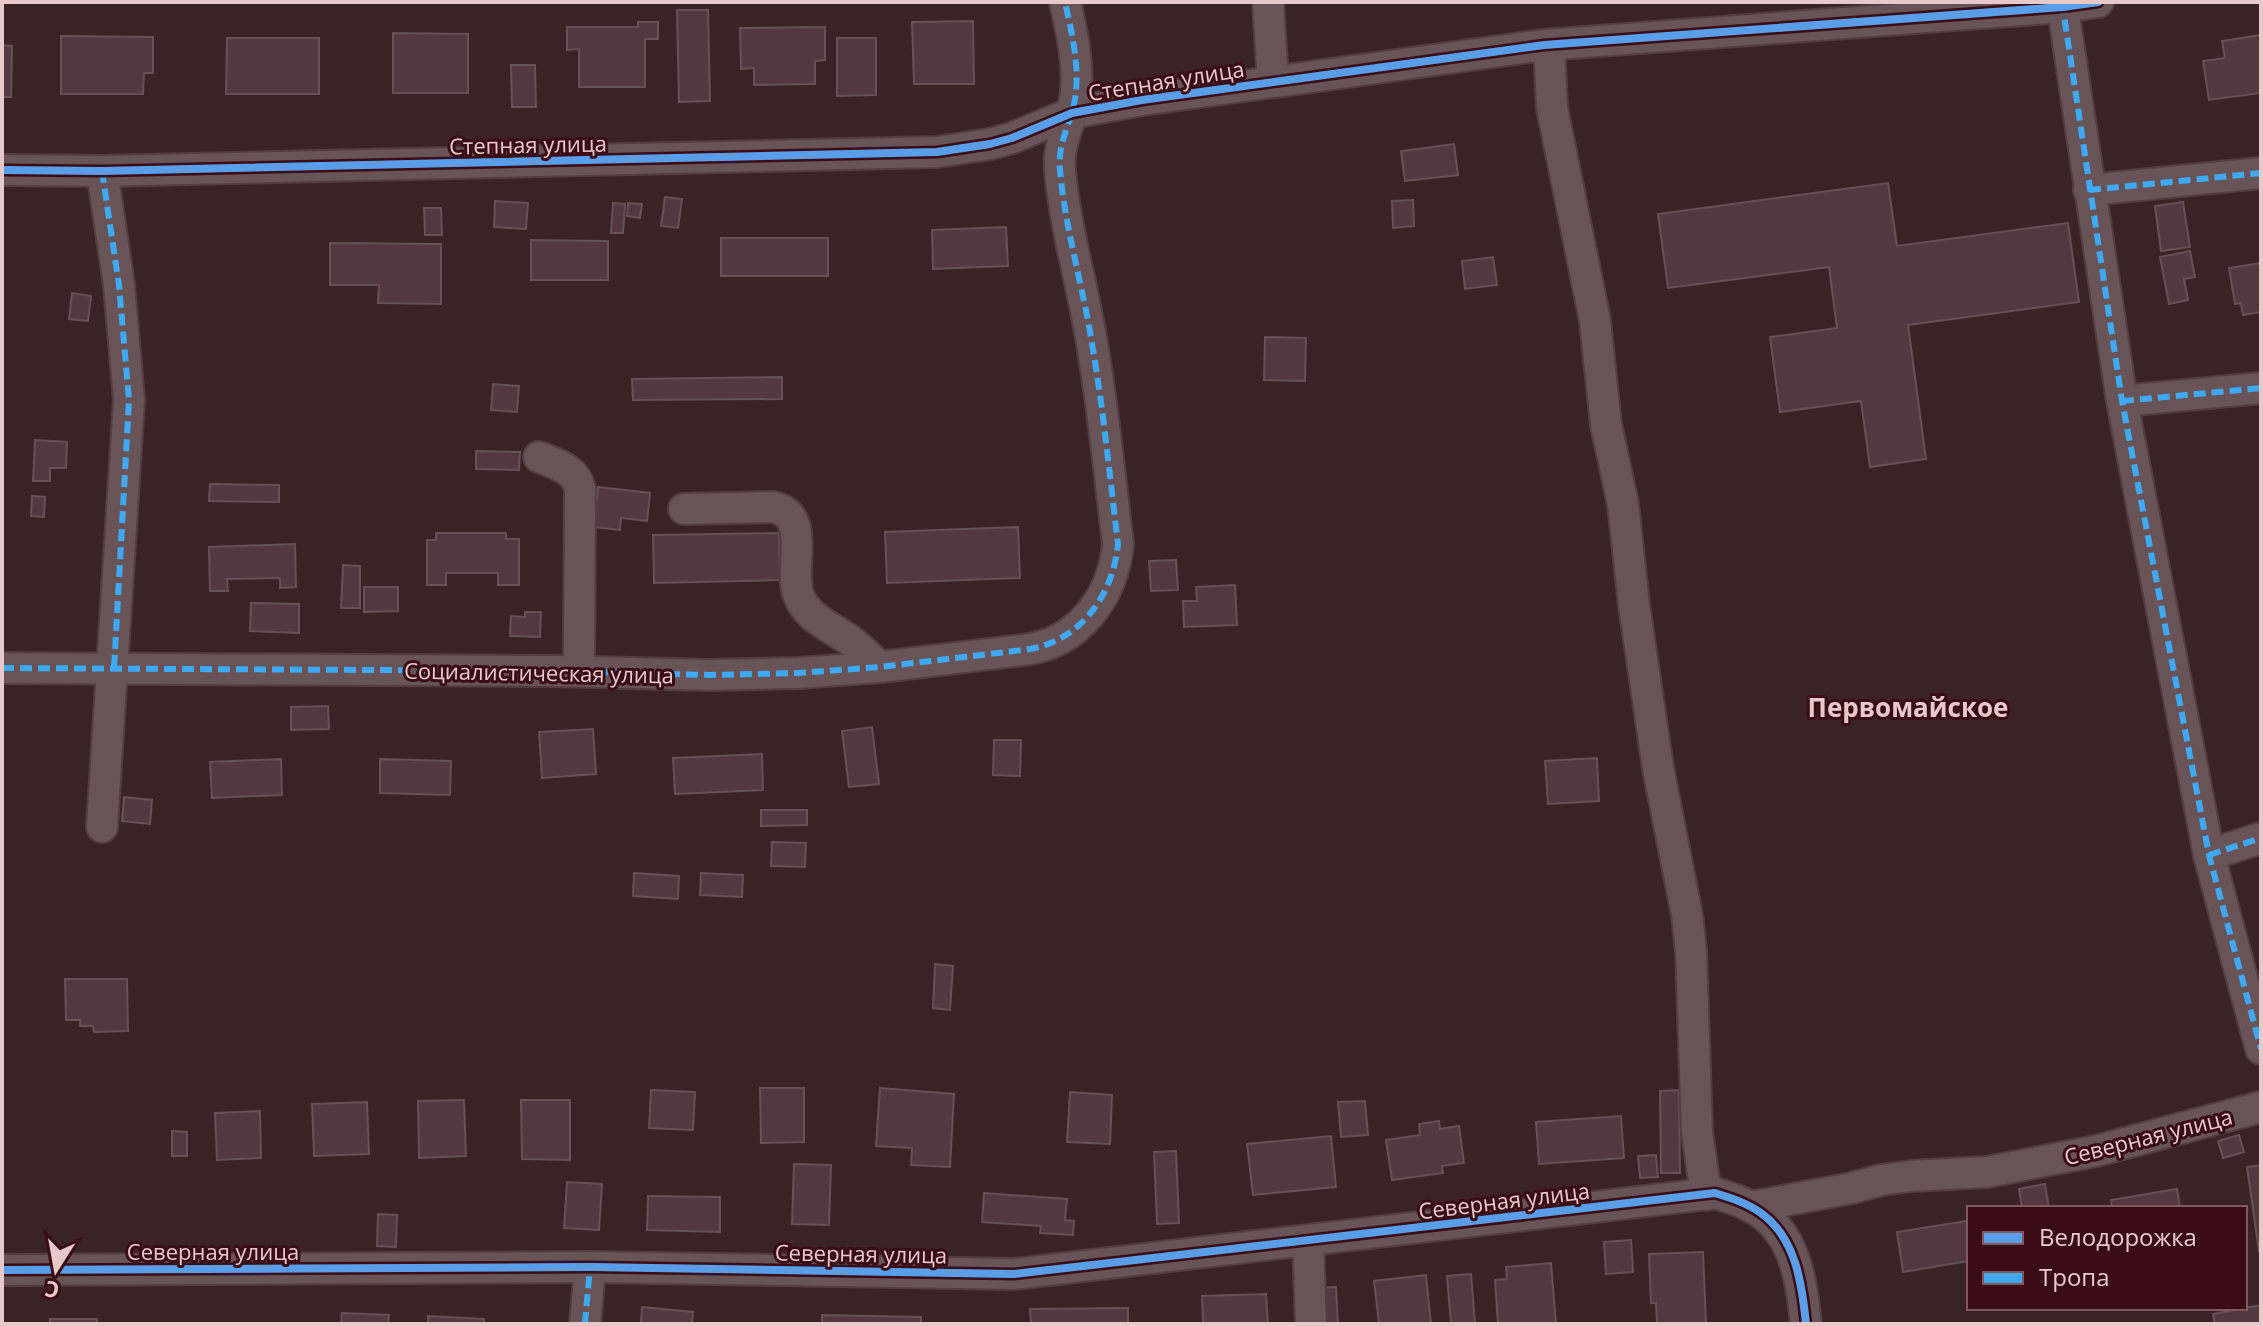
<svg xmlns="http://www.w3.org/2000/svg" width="2263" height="1326" viewBox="0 0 2263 1326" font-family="'Open Sans',sans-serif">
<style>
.building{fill:#543841;stroke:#655156;stroke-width:2}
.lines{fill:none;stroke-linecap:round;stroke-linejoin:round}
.minor-casing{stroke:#543d40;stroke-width:34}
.minor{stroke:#685456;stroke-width:30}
.quiet{stroke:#3fa9f5;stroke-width:6;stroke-dasharray:12 6;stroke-linecap:butt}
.cycleway-casing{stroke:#3a0c14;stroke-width:13}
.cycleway{stroke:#5a9eea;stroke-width:8}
.labels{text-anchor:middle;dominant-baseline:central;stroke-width:6;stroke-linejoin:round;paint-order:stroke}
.street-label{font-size:22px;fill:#e8c9ca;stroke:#3a0c14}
.quarter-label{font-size:26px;font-weight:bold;fill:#e8c9ca;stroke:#3a0c14}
</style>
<rect width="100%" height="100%" fill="#3a2225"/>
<g class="building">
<path d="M 677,10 L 708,10 L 710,101 L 679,102 Z"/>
<path d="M 973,21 L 974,84 L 914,84 L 912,22 Z"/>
<path d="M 638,22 L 658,22 L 658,39 L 645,39 L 645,87 L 579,87 L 579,49 L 567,50 L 567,27 L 638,27 Z"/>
<path d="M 825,27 L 825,60 L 815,61 L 815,84 L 754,85 L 754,68 L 741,69 L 740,28 Z"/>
<path d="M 393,33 L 468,34 L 468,93 L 393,93 Z"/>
<path d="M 2261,35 L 2261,93 L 2209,100 L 2203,61 L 2225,58 L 2222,41 Z"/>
<path d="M 61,36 L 153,37 L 153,73 L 144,73 L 143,94 L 61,94 Z"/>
<path d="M 227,38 L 319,38 L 319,94 L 226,94 Z"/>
<path d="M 837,38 L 876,38 L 876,95 L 837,96 Z"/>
<path d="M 2,45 L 12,46 L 11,97 L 2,97 Z"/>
<path d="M 511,65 L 535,65 L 536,107 L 512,107 Z"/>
<path d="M 1454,144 L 1458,175 L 1405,181 L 1401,151 Z"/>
<path d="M 1888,183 L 1897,246 L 2068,223 L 2079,302 L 1908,325 L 1926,459 L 1870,467 L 1861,401 L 1780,412 L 1770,337 L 1837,328 L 1829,267 L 1668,288 L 1658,214 Z"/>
<path d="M 665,197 L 682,199 L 678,228 L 661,226 Z"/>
<path d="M 1413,200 L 1414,226 L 1393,228 L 1392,201 Z"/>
<path d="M 495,201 L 528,203 L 526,229 L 494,227 Z"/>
<path d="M 2183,202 L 2190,247 L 2161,251 L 2155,206 Z"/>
<path d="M 613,203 L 625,204 L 623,233 L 611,233 Z"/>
<path d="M 628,203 L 642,204 L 640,218 L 627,216 Z"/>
<path d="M 424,208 L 441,208 L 442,235 L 425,235 Z"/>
<path d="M 1006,227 L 1008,266 L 933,269 L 932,230 Z"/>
<rect x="721" y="238" width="107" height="38"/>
<path d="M 531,240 L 608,241 L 608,280 L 531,280 Z"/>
<path d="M 330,243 L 441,244 L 441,304 L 378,303 L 379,285 L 330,285 Z"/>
<path d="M 2190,251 L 2195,277 L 2184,279 L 2188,300 L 2169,304 L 2160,257 Z"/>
<path d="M 1493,257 L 1497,285 L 1465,289 L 1462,261 Z"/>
<path d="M 2261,263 L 2261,312 L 2243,315 L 2241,303 L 2235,304 L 2229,268 Z"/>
<path d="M 72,293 L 91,296 L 88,321 L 69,319 Z"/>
<path d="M 1265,337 L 1306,338 L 1305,381 L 1264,380 Z"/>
<path d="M 782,377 L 782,399 L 633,400 L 632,379 Z"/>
<path d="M 493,384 L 519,386 L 517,412 L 491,410 Z"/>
<path d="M 35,440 L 67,442 L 66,468 L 50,468 L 50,481 L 33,481 Z"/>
<path d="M 476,451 L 520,452 L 519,470 L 476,469 Z"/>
<path d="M 210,484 L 279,485 L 279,502 L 209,501 Z"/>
<path d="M 598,487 L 650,493 L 647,521 L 621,518 L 620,530 L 594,527 Z"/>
<path d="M 32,496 L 45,497 L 44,517 L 31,516 Z"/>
<path d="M 1018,527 L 1020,578 L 887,583 L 885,532 Z"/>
<path d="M 436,533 L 506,533 L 506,539 L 519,539 L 519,585 L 498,585 L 498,573 L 446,573 L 446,585 L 427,585 L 427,540 L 436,540 Z"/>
<path d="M 779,533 L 780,580 L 654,583 L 653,535 Z"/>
<path d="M 295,544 L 296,587 L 280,588 L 280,578 L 227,579 L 228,591 L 210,591 L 209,547 Z"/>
<path d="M 1176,560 L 1178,590 L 1151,591 L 1149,561 Z"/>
<path d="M 343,565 L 360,566 L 360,608 L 341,608 Z"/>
<path d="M 1235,585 L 1237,625 L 1184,627 L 1183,601 L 1197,601 L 1196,587 Z"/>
<path d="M 364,587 L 398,587 L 398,611 L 364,612 Z"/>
<path d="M 251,603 L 299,604 L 299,633 L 250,631 Z"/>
<path d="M 525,612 L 541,612 L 540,637 L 510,636 L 511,616 L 525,617 Z"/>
<path d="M 328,706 L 329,729 L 291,730 L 291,707 Z"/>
<path d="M 872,727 L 879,784 L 849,787 L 842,731 Z"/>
<path d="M 593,729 L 596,774 L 542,778 L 539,732 Z"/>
<path d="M 994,740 L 1021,740 L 1020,776 L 993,775 Z"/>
<path d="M 762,754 L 763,790 L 675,794 L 673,758 Z"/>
<path d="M 1597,758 L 1599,801 L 1548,804 L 1545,761 Z"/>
<path d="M 281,759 L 282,795 L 212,798 L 210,762 Z"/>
<path d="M 380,759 L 451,761 L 450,795 L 380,793 Z"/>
<path d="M 124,797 L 152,800 L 150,824 L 122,821 Z"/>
<path d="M 761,810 L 807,810 L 807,825 L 761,826 Z"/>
<path d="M 772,842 L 806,843 L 805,867 L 771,866 Z"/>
<path d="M 634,873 L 679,876 L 678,899 L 633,896 Z"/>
<path d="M 701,873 L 743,875 L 742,897 L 700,895 Z"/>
<path d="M 935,964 L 953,966 L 950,1010 L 933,1008 Z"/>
<path d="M 65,979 L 127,979 L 128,1031 L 94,1032 L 93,1026 L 80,1026 L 80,1020 L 66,1020 Z"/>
<path d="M 760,1088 L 804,1088 L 804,1142 L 761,1143 Z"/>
<path d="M 880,1088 L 954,1094 L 950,1167 L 911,1165 L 912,1148 L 876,1146 Z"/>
<path d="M 651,1090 L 695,1092 L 693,1130 L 649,1128 Z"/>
<path d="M 1679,1090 L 1680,1173 L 1661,1173 L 1660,1091 Z"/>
<path d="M 1070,1092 L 1112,1095 L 1110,1144 L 1067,1142 Z"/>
<path d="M 464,1100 L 466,1156 L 419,1158 L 418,1101 Z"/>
<path d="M 521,1100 L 570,1100 L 570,1160 L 522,1159 Z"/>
<path d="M 1365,1101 L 1368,1135 L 1341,1137 L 1338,1102 Z"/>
<path d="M 367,1102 L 369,1154 L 314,1156 L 312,1104 Z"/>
<path d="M 260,1111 L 261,1158 L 217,1160 L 215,1113 Z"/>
<path d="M 1621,1116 L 1624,1158 L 1539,1164 L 1536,1122 Z"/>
<path d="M 1439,1121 L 1440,1129 L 1459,1126 L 1464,1163 L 1442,1166 L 1443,1173 L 1392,1180 L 1386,1140 L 1420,1135 L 1419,1124 Z"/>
<path d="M 172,1131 L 187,1132 L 187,1156 L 172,1156 Z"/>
<path d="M 2239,1135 L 2244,1152 L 2223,1158 L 2218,1141 Z"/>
<path d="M 1331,1136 L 1336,1187 L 1253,1195 L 1247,1144 Z"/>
<path d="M 1176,1151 L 1179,1223 L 1157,1224 L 1154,1152 Z"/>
<path d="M 1656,1155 L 1658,1177 L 1640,1178 L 1638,1156 Z"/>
<path d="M 794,1164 L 831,1165 L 829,1225 L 792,1224 Z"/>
<path d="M 2261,1165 L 2261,1250 L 2259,1251 L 2247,1167 Z"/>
<path d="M 567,1182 L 602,1184 L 599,1230 L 564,1228 Z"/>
<path d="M 2045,1184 L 2049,1208 L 2022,1208 L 2019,1189 Z"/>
<path d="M 2177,1189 L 2180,1208 L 2112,1208 L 2111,1200 Z"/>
<path d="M 984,1193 L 1067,1199 L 1065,1220 L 1074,1221 L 1073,1235 L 1040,1233 L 1041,1226 L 982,1222 Z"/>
<path d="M 648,1196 L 720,1197 L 720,1232 L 647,1230 Z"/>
<path d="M 378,1214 L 397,1215 L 396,1247 L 377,1246 Z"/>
<path d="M 1967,1221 L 1969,1261 L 1903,1272 L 1897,1232 Z"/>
<path d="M 1631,1240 L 1633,1272 L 1606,1274 L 1604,1242 Z"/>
<path d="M 1703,1252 L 1706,1323 L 1657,1324 L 1656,1303 L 1651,1303 L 1649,1254 Z"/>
<path d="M 1551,1263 L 1556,1324 L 1498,1324 L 1495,1280 L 1507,1279 L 1506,1267 Z"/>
<path d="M 1471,1274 L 1475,1324 L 1451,1324 L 1447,1276 Z"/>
<path d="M 1426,1275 L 1431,1324 L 1379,1324 L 1374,1281 Z"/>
<path d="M 1336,1287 L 1338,1324 L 1317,1324 L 1315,1288 Z"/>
<path d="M 1266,1294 L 1268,1324 L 1203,1324 L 1202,1296 Z"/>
<path d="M 2261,1305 L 2261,1324 L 2215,1324 L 2213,1314 Z"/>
<path d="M 642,1307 L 693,1312 L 692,1324 L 641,1324 Z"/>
<path d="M 1128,1308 L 1128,1324 L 1031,1324 L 1030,1309 Z"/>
<path d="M 342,1313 L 389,1315 L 388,1324 L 341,1324 Z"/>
<path d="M 822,1315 L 921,1317 L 921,1324 L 822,1324 Z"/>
<path d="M 428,1316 L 484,1319 L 484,1324 L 428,1324 Z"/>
<rect x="50" y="1319" width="47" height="5"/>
</g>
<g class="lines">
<g class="minor-casing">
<g id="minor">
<path d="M 1268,2 L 1273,82"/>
<path d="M 2062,2 L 2122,401 L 2209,855 L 2261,1049"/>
<path d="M 1549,45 L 1552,108 L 1595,321 L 1606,425 L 1623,504 L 1634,605 L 1658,768 L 1687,915 L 1691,950 L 1697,1132 L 1706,1195"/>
<path d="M 2,170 L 102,171 L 937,152 L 990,144 L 1012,138 L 1072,113 L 1142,100 L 1544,45 L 2063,7 L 2098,2"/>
<path d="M 102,171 L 119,285 L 129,400 L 102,827"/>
<path d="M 2089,190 L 2261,173"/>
<path d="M 2122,401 L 2261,388"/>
<path d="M 539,457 C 556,464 576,469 580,489 L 579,671"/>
<path d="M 684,509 L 773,507 C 812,515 789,567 798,594 C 807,619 832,627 852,642 C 862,650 871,659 880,667"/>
<path d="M 2,668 L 555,671 L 709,675 L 799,673 L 880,667 L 1023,650 C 1078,644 1113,597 1118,544 C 1110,479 1104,414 1093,350 C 1084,289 1065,230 1060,170 C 1057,144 1071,123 1075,99 C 1080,67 1072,33 1065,2"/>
<path d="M 2209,855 L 2261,838"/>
<path d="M 1751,1207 L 1852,1188 L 1881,1180 L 1911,1176 L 1987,1172 L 2096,1151 L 2261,1107"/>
<path d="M 1308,1241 L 1311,1324"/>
<path d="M 2,1270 L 590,1267 L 1014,1274 L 1715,1193 C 1731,1198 1747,1203 1761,1213 C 1796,1238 1802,1284 1806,1324"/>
<path d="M 585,1324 L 590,1267"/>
</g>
</g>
<use href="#minor" class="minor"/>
<g class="quiet">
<path d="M 2062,2 L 2122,401 L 2209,855 L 2261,1049"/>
<path d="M 102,171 L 119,285 L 129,400 L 114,669"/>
<path d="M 2089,190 L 2261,173"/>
<path d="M 2122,401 L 2261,388"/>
<path d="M 2,668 L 555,671 L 709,675 L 799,673 L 880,667 L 1023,650 C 1078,644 1113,597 1118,544 C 1110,479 1104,414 1093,350 C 1084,289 1065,230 1060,170 C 1057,144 1071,123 1075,99 C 1080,67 1072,33 1065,2"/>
<path d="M 2209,855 L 2261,838"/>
<path d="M 585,1324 L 590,1267"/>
</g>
<g class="cycleway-casing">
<g id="cycleway">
<path d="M 2,170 L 102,171 L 937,152 L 990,144 L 1012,138 L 1072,113 L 1142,100 L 1544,45 L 2063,7 L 2098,2"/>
<path d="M 2,1270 L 590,1267 L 1014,1274 L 1715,1193 C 1731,1198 1747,1203 1761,1213 C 1796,1238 1802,1284 1806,1324"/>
</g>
</g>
<use href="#cycleway" class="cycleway"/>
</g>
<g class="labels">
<g class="street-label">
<text transform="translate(1166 80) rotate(-9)">Степная улица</text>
<text transform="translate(528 144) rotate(-1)">Степная улица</text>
<text transform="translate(539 672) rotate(1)">Социалистическая улица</text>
<text transform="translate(2148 1136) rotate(-14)">Северная улица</text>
<text transform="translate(1504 1200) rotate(-7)">Северная улица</text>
<text x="213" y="1251">Северная улица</text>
<text transform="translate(861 1253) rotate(1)">Северная улица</text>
</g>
<g class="quarter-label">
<text x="1908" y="707">Первомайское</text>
</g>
</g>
<rect width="2263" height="1326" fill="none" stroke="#e8c9ca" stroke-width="8"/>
<rect x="1967" y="1206" width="280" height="104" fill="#3a0c14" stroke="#80585d" stroke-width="2"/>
<rect x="1983" y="1232" width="40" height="12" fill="#5a9eea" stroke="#80585d" stroke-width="2"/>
<text x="2039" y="1246" font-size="24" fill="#e8c9ca">Велодорожка</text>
<rect x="1983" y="1272" width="40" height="12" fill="#3fa9f5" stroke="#80585d" stroke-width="2"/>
<text x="2039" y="1286" font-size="24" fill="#e8c9ca">Тропа</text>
<g transform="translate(56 1270) rotate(191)" stroke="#3a0c14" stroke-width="6" paint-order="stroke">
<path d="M0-6L14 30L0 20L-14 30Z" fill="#e8c9ca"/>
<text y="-12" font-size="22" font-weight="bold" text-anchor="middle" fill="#e8c9ca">С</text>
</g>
</svg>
